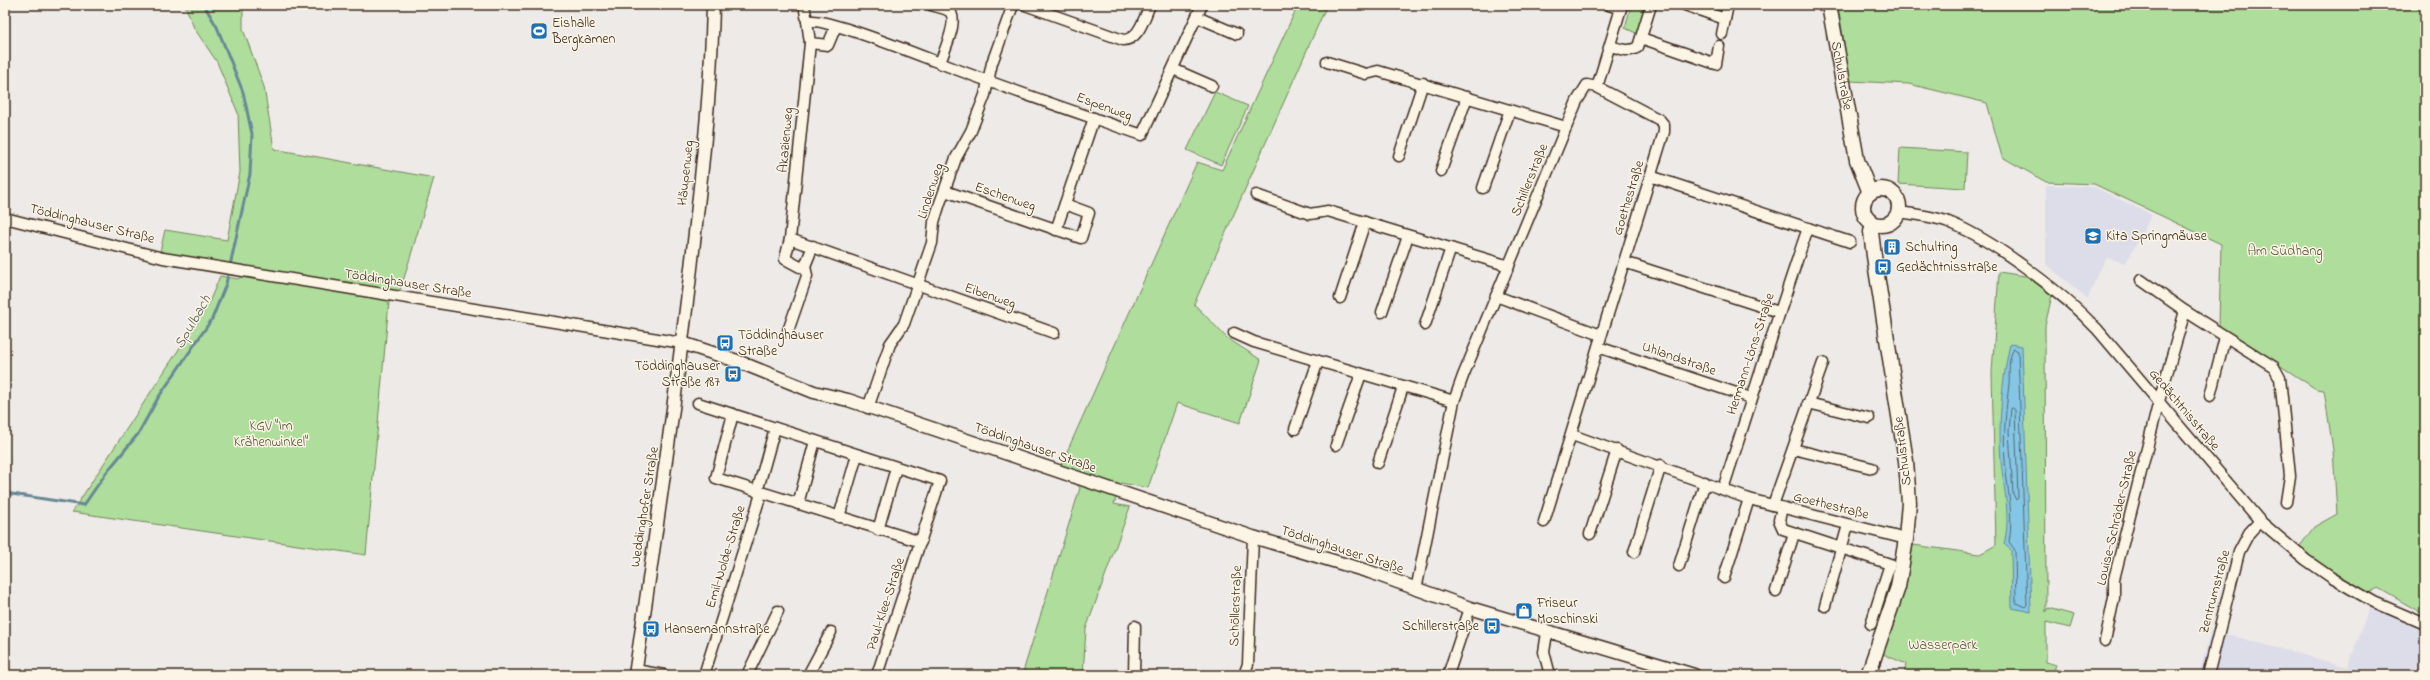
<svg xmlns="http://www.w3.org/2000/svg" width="2430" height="680" viewBox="0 0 2430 680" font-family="'Indie Flower',sans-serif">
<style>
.built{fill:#ddddea}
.green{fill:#aedd9c;stroke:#74845d}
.water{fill:#84c6e5;stroke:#678895}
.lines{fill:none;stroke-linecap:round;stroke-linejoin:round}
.shore{stroke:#58686e;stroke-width:1}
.stream{stroke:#678895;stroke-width:3}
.minor-casing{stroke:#3b2a1e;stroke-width:13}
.tertiary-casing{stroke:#3b2a1e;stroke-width:15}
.secondary-casing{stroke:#3b2a1e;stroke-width:17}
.minor{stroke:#fcf5e5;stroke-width:10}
.tertiary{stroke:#fcf5e5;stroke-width:12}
.secondary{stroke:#fcf5e5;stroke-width:14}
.labels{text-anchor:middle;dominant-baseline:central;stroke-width:3;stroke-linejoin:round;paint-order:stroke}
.poi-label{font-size:14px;fill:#3b2a1e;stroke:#fcf5e5;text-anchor:start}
.street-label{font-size:14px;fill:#3b2a1e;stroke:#fcf5e5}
.park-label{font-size:14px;fill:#58573e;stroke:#fcf5e5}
.water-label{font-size:15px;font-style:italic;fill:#51595a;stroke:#fcf5e5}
</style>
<rect width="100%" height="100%" fill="#eeeae7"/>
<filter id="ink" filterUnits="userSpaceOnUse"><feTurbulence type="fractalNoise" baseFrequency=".025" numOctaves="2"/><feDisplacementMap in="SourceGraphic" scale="8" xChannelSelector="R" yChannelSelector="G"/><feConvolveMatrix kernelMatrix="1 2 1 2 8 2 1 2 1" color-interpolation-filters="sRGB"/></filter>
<g filter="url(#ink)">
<g class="built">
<path d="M 2046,185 L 2094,187 L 2152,215 L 2126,263 L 2107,258 L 2098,272 L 2088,299 L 2046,264 Z"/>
<path d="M 2371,603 L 2425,626 L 2425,675 L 2199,675 L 2211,630 L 2348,667 Z"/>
</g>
<g class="green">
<path d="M 185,5 L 243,5 L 243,29 L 264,87 L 274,149 L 434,178 L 401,288 L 389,302 L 366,555 L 72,512 L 208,305 L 220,276 L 238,279 L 250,268 L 160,252 L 165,230 L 227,240 L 240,172 L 238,113 L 217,62 L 194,28 Z"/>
<path d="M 1298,5 L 1327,5 L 1194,304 L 1227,338 L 1261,360 L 1240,423 L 1177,403 L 1148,488 L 1121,483 L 1114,504 L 1130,507 L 1086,629 L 1083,675 L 1022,675 L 1080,488 L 1061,465 L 1197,162 L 1222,170 Z"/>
<path d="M 1631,5 L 1648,5 L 1638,34 L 1625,28 Z"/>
<path d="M 1838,5 L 2425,5 L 2425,615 L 2378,588 L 2365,595 L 2297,550 L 2314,527 L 2337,514 L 2333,450 L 2324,390 L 2316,389 L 2219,326 L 2221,244 L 2094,184 L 2046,182 L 2002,157 L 1987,103 L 1909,84 L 1850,81 Z"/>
<path d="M 1215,92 L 1248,106 L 1221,165 L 1187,150 Z"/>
<path d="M 1900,148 L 1967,152 L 1965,188 L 1898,184 Z"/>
<path d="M 1999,272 L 2032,277 L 2053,291 L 2045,326 L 2046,612 L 2048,608 L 2074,615 L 2070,628 L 2046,622 L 2046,662 L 2056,665 L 2052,675 L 1904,675 L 1906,664 L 1883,654 L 1905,587 L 1913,545 L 1980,554 L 1996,545 L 1992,372 Z"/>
</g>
<path class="water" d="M 2010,344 L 2022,346 L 2031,612 L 2012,608 L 2011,550 L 2004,544 C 2011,517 2004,490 2001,462 C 1998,425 2002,380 2010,344 Z"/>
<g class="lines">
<g class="shore">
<path d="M 2014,349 L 2018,351 L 2027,605 L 2025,607 L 2016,603 L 2015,550 L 2009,542 C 2014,515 2007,488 2005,460 C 2003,434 2006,410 2009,384 C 2010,374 2007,358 2014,349 Z"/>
<path d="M 2013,408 L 2015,410 L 2018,498 L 2016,500 L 2013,494 L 2009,431 L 2011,409 Z"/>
</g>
<path class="stream" d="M 5,493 L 84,505 L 106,473 L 138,434 L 158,398 L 212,319 L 226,284 L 250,174 L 252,134 L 243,92 L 217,27 L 204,5"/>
<g class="minor-casing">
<g id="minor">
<path d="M 804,5 L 807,21"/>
<path d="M 931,5 C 937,7 945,8 949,11 C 960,19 943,53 940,63"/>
<path d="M 1025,5 L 1123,40 C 1139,40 1144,18 1150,5"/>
<path d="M 1609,5 L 1621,9"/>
<path d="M 1685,5 L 1725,19"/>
<path d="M 1197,17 L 1237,34"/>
<path d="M 836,26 L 828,45 L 810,43 L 807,21 C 826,17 921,56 945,65 C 1010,90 1076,112 1142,135 L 1202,5"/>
<path d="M 1722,34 L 1728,5"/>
<path d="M 1641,38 L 1716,64 L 1719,46"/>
<path d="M 1611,46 C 1620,49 1629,53 1638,47 L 1651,5"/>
<path d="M 1327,62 L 1366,74 L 1378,71 L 1566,127"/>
<path d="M 1173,69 L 1212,86"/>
<path d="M 1399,156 L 1423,83"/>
<path d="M 1441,171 L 1467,97"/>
<path d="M 1650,176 L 1850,242"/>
<path d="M 1483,188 L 1510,110"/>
<path d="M 945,191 L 1081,238 L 1089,213 L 1065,204"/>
<path d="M 1256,195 L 1310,214 L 1328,211 L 1509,266"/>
<path d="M 1898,212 C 1914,214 1930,216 1946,221 C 1993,239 2062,292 2097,329 L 2260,521 L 2306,560 L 2332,578 L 2374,602 L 2425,624"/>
<path d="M 5,218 L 163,258 L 682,343"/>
<path d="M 1056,230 L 1094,118"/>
<path d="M 790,239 L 810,43"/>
<path d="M 813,246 L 805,266 L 800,267 L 785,259 L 790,239 C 878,270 966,302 1054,333"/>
<path d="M 1624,262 L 1779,312"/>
<path d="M 2141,280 L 2185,311"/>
<path d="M 1496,296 L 1601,335"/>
<path d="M 1340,298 L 1365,222"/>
<path d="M 1382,312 L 1408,236"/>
<path d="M 1425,325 L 1451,248"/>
<path d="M 788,331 L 807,276 L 805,266"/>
<path d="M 1234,333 L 1254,342 L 1454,401"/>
<path d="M 1598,347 L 1751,398"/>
<path d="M 2210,396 L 2225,337"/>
<path d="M 698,403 L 940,481 L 877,675"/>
<path d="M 1808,403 L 1869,418"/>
<path d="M 868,408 L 890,344 L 904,324 L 932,243 L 934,222 L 940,203 L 956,158 L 971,131 L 985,95 L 992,63 L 1013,5"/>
<path d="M 733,414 L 716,478 L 921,542"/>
<path d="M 1295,429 L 1318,361"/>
<path d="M 1572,435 L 1749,499 L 1906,539"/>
<path d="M 1336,445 L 1361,374"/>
<path d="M 1793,449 L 1872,468"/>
<path d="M 1378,463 L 1403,387"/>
<path d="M 1723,489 C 1751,402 1778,315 1808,228"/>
<path d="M 757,492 L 775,428"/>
<path d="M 798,504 L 815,441"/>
<path d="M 1773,505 L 1823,363"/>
<path d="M 1782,508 L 1779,520 L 1783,529 L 1890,564 L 1871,624"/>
<path d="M 839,517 L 857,455"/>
<path d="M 1544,522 L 1664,132 L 1664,125 L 1660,120 L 1597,87 L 1622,5"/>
<path d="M 878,530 L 896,468"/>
<path d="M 1590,534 L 1617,450"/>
<path d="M 1634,552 L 1661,465"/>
<path d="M 1679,566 L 1705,482"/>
<path d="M 1724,578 L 1749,499"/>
<path d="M 1416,590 L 1454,401 L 1463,376 L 1577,101 L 1587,85 L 1597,87"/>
<path d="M 1776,591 L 1794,534"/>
<path d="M 1825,606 L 1848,525"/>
<path d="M 1547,633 L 1544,652 L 1550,675"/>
<path d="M 2105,641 L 2114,598 L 2114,579 L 2159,401 L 2185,311 L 2274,367 L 2280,378 L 2290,476 L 2286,502"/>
<path d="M 635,670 L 664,675"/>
<path d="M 704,675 L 761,494"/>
<path d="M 747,675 L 778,611"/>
<path d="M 808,675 L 831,632"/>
<path d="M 1134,675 L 1135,626"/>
<path d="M 1244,675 L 1248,664 L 1253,537"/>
<path d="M 1448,675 L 1470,608"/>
<path d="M 2208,675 L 2239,552 L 2249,533 L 2260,521"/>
</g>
</g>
<g class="tertiary-casing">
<g id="tertiary">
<path d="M 682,343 L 737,361 L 814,392 L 848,400 L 1253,537 L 1370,572 L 1470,608 L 1694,675"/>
<path d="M 635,675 C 655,540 675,404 691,268 C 701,181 711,94 713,5"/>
</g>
</g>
<g class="secondary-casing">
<g id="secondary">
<path id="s1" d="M 1829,5 L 1857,160 L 1870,193"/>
<circle cx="1881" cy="207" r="18"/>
<path d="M 1868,675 L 1898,587 L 1906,539 L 1909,503 L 1906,461 L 1874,256 L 1871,232 L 1873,223"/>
</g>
</g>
<use href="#minor" class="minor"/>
<use href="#tertiary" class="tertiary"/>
<use href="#secondary" class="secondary"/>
</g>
</g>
<defs>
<g id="stadium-square" transform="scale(0.9)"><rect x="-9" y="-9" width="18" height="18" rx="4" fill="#1f6fb2" stroke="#fcf5e5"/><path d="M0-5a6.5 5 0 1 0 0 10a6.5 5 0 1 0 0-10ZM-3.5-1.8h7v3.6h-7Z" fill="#fff"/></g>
<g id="school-square" transform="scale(0.9)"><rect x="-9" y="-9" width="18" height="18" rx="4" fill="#1f6fb2" stroke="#fcf5e5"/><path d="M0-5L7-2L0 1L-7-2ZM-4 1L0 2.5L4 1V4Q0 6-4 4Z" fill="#fff"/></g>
<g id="building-square" transform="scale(0.9)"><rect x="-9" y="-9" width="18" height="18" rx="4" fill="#1f6fb2" stroke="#fcf5e5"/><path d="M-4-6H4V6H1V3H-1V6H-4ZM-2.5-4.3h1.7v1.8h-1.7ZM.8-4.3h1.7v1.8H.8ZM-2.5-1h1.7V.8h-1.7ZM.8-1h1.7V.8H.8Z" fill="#fff"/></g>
<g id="bus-square" transform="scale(0.9)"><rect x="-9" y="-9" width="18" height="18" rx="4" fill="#1f6fb2" stroke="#fcf5e5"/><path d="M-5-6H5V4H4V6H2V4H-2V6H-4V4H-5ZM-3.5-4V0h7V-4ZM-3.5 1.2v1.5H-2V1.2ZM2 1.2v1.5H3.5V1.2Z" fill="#fff"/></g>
<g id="shop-square" transform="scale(0.9)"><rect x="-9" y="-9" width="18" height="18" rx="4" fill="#1f6fb2" stroke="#fcf5e5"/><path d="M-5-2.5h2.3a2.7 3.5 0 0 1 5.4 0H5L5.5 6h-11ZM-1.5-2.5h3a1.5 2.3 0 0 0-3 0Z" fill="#fff"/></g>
</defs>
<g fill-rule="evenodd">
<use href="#stadium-square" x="539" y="31"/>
<use href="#school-square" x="2093" y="236"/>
<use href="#building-square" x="1892" y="247"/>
<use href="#bus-square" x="1883" y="267"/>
<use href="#bus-square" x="725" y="343"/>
<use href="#bus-square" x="733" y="374"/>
<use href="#shop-square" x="1524" y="611"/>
<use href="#bus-square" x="1492" y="626"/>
<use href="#bus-square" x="651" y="629"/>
</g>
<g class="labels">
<g class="poi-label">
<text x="552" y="23">Eishalle<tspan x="552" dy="16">Bergkamen</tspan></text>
<text x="2106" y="236">Kita Springmäuse</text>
<text x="1905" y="247">Schulting</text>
<text x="1896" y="267">Gedächtnisstraße</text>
<text x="738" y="335">Töddinghauser<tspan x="738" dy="16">Straße</tspan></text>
<text x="720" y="366" text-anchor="end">Töddinghauser<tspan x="720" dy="16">Straße 187</tspan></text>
<text x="1537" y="603">Friseur<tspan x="1537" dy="16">Moschinski</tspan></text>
<text x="1479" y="626" text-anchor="end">Schillerstraße</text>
<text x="664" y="629">Hansemannstraße</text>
</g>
<g class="street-label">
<text stroke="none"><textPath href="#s1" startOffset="72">Schulstraße</textPath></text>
<text transform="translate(1104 107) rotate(20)">Espenweg</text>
<text transform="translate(786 140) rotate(-85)">Akazienweg</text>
<text transform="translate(686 173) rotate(-84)">Häupenweg</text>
<text transform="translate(1530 180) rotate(-68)">Schillerstraße</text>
<text transform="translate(931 191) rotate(-72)">Lindenweg</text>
<text transform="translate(1005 197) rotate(19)">Eschenweg</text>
<text transform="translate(1629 198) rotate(-73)">Goethestraße</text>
<text transform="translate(92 224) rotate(14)">Töddinghauser Straße</text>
<text transform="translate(408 284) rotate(9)">Töddinghauser Straße</text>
<text transform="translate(990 296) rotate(19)">Eibenweg</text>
<text transform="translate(1751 354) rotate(-72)">Hermann-Löns-Straße</text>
<text transform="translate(1679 359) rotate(19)">Uhlandstraße</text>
<text transform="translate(2184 410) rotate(50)">Gedächtnisstraße</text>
<text transform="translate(1035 448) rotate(19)">Töddinghauser Straße</text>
<text transform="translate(1903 451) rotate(-97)">Schulstraße</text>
<text transform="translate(1831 506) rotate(14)">Goethestraße</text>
<text transform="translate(645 507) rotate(-81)">Weddinghofer Straße</text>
<text transform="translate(2117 518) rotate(-77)">Louise-Schröder-Straße</text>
<text transform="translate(1342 550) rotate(18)">Töddinghauser Straße</text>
<text transform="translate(726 557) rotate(-73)">Emil-Nolde-Straße</text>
<text transform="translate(2215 592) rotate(-75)">Zentrumstraße</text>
<text transform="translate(886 604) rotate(-72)">Paul-Klee-Straße</text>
<text transform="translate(1236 606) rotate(-88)">Schöllerstraße</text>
</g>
<g class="park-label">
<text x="2285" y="251">Am Südhang</text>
<text x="271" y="426">KGV "Im<tspan x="271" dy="16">Krähenwinkel"</tspan></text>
<text x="1943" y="645">Wasserpark</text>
</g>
<g class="water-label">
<text transform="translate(193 322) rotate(-60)">Spulbach</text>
</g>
</g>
<rect width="2430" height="680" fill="none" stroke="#fcf5e5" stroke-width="20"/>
<rect x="10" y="10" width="2410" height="660" fill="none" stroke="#3b2a1e" stroke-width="1.5" filter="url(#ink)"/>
</svg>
